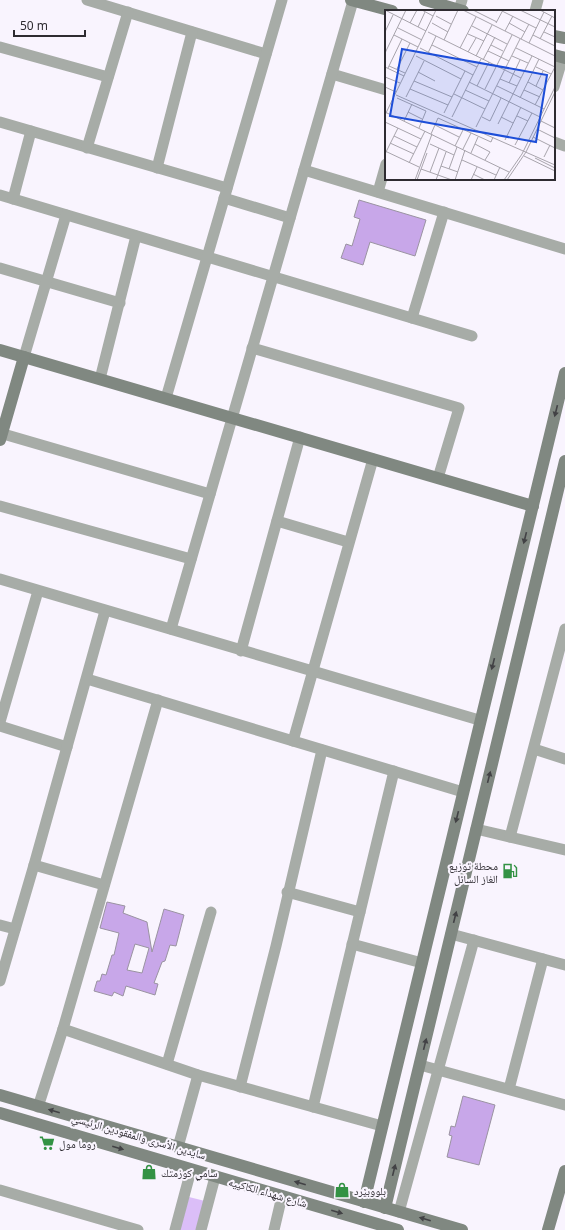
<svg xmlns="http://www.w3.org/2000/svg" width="565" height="1230" viewBox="0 0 565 1230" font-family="'Noto Sans','Noto Naskh Arabic',sans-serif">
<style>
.green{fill:#dbbef8}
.building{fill:#c8a7e9;stroke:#9a93a1;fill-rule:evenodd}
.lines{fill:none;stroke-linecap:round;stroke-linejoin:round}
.street{stroke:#a7aca7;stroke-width:11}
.secondary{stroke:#808881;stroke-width:12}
.oneway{fill:#424245}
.labels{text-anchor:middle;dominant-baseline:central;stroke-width:4;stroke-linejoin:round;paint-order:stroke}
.poi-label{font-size:11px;fill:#2e2b31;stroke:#f9f4fe;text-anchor:start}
.street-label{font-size:11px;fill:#2e2b31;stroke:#f9f4fe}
.inset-road{fill:none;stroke:#a8a4ac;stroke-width:1}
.view{fill:#1d4ed8;fill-opacity:0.15;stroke:#1d4ed8;stroke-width:2}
.inset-edge{fill:none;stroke:#2e2b31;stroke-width:2}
</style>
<rect width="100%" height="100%" fill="#f9f4fe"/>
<path class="green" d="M 189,1197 L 205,1201 L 198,1230 L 180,1230 Z"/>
<g class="building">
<path d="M 359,200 L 426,220 L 415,256 L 370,242 L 363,265 L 341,258 L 346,244 L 352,246 L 360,219 L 354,217 Z"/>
<path d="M 107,902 L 125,906 L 123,913 L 147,922 L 152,952 L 164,909 L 184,915 L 176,946 L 170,945 L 165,961 L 162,962 L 154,983 L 158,984 L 155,995 L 126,986 L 123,996 L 114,992 L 112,996 L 94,991 L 97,981 L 100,981 L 102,974 L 106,975 L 112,955 L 114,955 L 119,933 L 100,928 ZM 135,944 L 149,948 L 142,973 L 127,970 Z"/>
<path d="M 463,1096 L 495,1105 L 479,1165 L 447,1157 L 452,1136 L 449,1135 L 451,1126 L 455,1127 Z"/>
</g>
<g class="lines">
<g class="street">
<path d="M 87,0 L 266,54"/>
<path d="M 459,10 L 462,0"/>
<path d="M 535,11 L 538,0"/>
<path d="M 0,47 L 108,77"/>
<path d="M 332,74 L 386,90"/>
<path d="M 554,87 L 563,57"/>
<path d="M 0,122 L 227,188"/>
<path d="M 554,142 L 565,146"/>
<path d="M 87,148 L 128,12"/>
<path d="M 157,168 L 192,32"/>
<path d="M 304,170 L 565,249"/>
<path d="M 378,192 L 386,164"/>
<path d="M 0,195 L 472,336"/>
<path d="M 224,198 L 290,218"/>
<path d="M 13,199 L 31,131"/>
<path d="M 0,268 L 120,303"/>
<path d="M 412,318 L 444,212"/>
<path d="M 252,348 L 459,408 L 438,478"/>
<path d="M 24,357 L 66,215"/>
<path d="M 100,379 L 136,236"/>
<path d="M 166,398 L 282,0"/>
<path d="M 0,433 L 210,494"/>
<path d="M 0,506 L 191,559"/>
<path d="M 277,521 L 348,542"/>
<path d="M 0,579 L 479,720"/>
<path d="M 171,629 L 353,1"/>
<path d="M 241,651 L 300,437"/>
<path d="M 87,679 L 463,792"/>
<path d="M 0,722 L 38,591"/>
<path d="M 0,726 L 67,747"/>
<path d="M 293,741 L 373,459"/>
<path d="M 534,749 L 565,759"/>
<path d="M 476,829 L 565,850"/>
<path d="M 510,837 L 565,629"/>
<path d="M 34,865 L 104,885"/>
<path d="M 287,892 L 360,912"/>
<path d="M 0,925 L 15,929"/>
<path d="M 451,934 L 565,965"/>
<path d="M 352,944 L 422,963"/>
<path d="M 0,981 L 34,865 L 105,611"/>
<path d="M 63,1029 L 198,1075 L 382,1126"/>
<path d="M 167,1064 L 211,912"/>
<path d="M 420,1065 L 565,1105"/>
<path d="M 240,1087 L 276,946 L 322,750"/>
<path d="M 509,1089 L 543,959"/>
<path d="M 38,1107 L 63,1029 L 158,700"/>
<path d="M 313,1107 L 394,771"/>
<path d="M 178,1147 L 198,1075"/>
<path d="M 0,1190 L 138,1230"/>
<path d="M 399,1212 L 474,940"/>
<path d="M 175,1230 L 191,1170"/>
<path d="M 201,1230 L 215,1177"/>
<path d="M 274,1230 L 282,1196"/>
</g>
<g class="secondary">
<path d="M 351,0 L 392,11"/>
<path d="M 425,0 L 463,11"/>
<path d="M 554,36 L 565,38"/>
<path d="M 554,55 L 565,58"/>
<path d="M 0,350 L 533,506"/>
<path d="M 0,440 L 24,357"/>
<path d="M 0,1095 L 462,1230"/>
<path d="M 0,1113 L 398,1230"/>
<path d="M 364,1202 L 565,373"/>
<path d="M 385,1208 L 565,461"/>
<path d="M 548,1230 L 565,1171"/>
</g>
</g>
<defs><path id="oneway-solid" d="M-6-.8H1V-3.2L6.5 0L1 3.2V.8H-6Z"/></defs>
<g class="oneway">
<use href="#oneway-solid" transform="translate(556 411) rotate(104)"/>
<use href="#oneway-solid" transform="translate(525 538) rotate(104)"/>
<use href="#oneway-solid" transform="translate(493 664) rotate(104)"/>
<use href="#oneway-solid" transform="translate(489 777) rotate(-76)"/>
<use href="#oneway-solid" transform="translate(457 817) rotate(104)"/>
<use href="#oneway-solid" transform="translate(455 917) rotate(-76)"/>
<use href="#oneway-solid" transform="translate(425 1044) rotate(-76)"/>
<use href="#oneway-solid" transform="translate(54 1111) rotate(-164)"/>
<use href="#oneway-solid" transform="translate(118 1148) rotate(16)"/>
<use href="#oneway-solid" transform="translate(394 1170) rotate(-76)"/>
<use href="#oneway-solid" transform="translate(300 1183) rotate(-164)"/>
<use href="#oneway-solid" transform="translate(337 1212) rotate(16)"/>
<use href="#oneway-solid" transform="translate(425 1219) rotate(-164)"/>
</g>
<defs>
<g id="fuel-bare" transform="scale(1.2)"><path d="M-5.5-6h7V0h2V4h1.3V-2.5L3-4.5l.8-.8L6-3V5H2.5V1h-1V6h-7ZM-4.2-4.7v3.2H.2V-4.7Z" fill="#339244" stroke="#f9f4fe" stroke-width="2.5" paint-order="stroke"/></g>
<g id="supermarket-bare" transform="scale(1.2)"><path d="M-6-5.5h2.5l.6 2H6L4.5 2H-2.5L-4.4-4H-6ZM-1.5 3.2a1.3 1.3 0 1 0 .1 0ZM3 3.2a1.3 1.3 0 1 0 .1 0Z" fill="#339244" stroke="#f9f4fe" stroke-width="2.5" paint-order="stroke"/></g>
<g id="shop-bare" transform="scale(1.2)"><path d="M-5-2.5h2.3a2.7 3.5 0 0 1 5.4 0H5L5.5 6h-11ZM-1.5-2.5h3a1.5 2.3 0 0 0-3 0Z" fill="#339244" stroke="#f9f4fe" stroke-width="2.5" paint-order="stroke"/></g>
</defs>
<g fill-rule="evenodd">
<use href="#fuel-bare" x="510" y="871"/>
<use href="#supermarket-bare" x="47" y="1143"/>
<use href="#shop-bare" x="149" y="1172"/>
<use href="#shop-bare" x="342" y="1190"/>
</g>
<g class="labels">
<g class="poi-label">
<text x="498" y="865" text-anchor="end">محطة توزيع<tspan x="498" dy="13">الغاز السائل</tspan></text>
<text x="59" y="1143">روما مول</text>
<text x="161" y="1172">سامي كوزمتك</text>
<text x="354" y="1190">بلووبێرد</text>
</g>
<g class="street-label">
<text transform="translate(139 1136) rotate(16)">سايدين الأسرى والمفقودين الرئيسي</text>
<text transform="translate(268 1192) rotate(16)">شارع شهداء الكاكييه</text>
</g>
</g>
<g transform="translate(385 10)">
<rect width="170" height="170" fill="#f9f4fe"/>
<path class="inset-road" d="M 0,0 L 41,21M 37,0 L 48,6M 78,0 L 170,46M 88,0 L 112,12M 135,0 L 170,17M 155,0 L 170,8M 117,1 L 151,18M 51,6 L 66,14M 25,13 L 32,0M 47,13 L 63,22M 111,13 L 118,0M 124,13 L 140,22M 87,16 L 122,34M 33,17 L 40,2M 13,18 L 37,30M 120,21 L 128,6M 0,22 L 8,5M 43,22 L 136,68M 159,22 L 170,27M 83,24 L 99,31M 9,25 L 33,37M 148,25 L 170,36M 136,29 L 144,14M 155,29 L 167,6M 59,30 L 73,0M 144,33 L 159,2M 47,35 L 92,57M 106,35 L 118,41M 35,38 L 88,65M 75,38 L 91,7M 131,38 L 170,57 L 150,95M 103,41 L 124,51M 83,42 L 91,28M 0,43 L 21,0M 43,43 L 51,26M 31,46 L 76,69M 91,46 L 107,15M 127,46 L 143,53M 98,50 L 110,27M 4,56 L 20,63M 0,57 L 19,66M 151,57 L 166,64M 3,58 L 17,29M 12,59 L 25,33M 33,62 L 50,71M 0,67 L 15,73M 115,69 L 132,76M 29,71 L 67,87M 84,72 L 155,107M 143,72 L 158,80M 124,73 L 135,50M 92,76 L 104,52M 112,76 L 159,99M 151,76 L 158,61M 0,77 L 11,82M 25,79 L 63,95M 100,79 L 127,25M 80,80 L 104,91M 139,80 L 155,87M 69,84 L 100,99M 11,85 L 170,155M 21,87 L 39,51M 12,88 L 41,101M 135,88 L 154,49M 0,102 L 124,162M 23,102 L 37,109M 59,103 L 80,61M 0,105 L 51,0M 132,106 L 143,111M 67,107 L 96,49M 97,107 L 105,111 L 116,88M 116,107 L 128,113M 53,108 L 106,132 L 108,127M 19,111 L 27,94M 156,111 L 170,118M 0,112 L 36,129M 113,114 L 147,46M 50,115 L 74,127M 91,117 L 135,29M 34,118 L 41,101M 152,119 L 170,128M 46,124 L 53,108M 9,126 L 32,137M 148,127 L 170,138M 120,130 L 136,97M 5,133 L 29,144M 45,134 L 69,145M 90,134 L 105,142 L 100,150M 130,135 L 147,103M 70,136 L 78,120M 78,139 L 86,123M 0,141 L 34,157M 86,143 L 93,127M 0,144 L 13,118M 139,146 L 170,161M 159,147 L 165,135M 150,148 L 170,158M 77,150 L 111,165M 24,153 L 40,121M 56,156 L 73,162M 36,159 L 67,170M 64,159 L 72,137M 45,162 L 54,138M 88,164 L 100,170M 30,170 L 47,124M 32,170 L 42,143M 51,170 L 61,142M 70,170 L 80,140M 86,170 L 92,157M 109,170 L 115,157M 119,170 L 137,144 L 170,77M 122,170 L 141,142 L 170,82"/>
<path class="view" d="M 17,39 L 162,65 L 151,132 L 5,106 Z"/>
<rect width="170" height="170" class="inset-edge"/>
</g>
<path d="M14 30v6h71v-6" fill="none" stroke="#2e2b31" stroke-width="2"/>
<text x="20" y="30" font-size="12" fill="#2e2b31" stroke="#f9f4fe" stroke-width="3" paint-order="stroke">50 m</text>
</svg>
